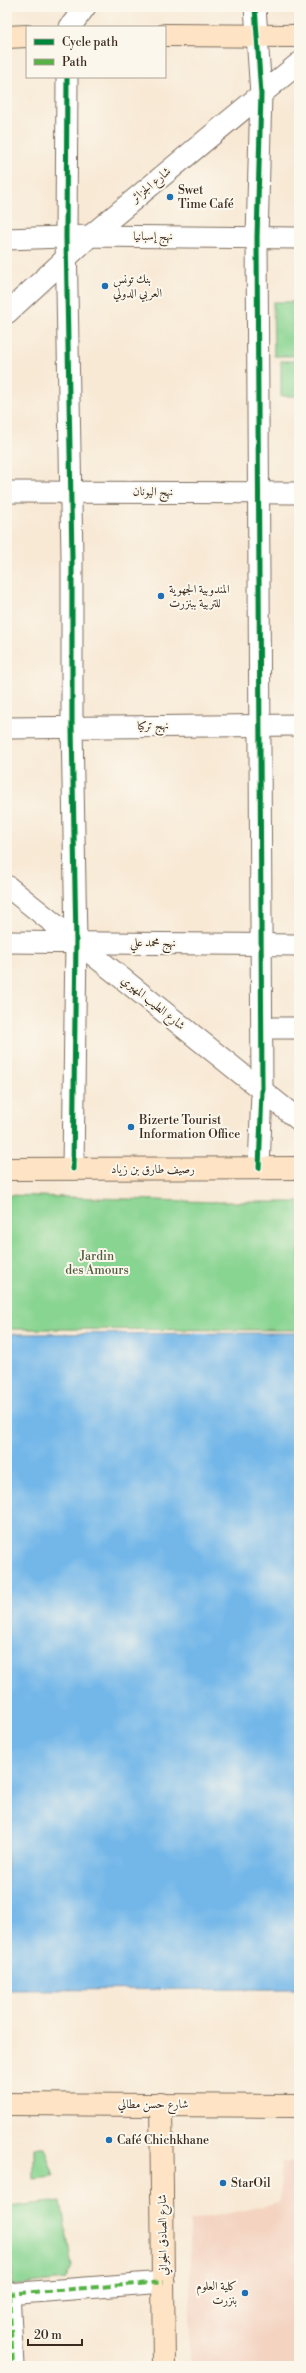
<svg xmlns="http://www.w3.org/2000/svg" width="306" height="2373" viewBox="0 0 306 2373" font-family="'Libre Bodoni',Amiri,serif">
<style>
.built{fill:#f4d3c1}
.green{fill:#88d491;stroke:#627f58}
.water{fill:#73b7e9;stroke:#577084}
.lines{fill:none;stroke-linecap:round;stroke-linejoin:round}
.street-casing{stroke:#7d6d5e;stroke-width:23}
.secondary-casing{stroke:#7d6d5e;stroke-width:24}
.street{stroke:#fff;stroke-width:21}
.secondary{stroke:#fee4c5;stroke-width:22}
.quiet{stroke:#57b245;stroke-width:4;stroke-dasharray:8 4;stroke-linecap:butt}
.cycleway-casing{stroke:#fbf7ec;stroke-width:8}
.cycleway{stroke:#00873e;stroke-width:5}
.poi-dot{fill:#1f6fb2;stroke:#fbf7ec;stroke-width:1.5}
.labels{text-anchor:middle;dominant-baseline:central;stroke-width:4;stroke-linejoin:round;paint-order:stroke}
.street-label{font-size:12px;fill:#3b2a1e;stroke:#fbf7ec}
.poi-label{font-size:12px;fill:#3b2a1e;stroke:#fbf7ec;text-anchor:start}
.park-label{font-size:12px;fill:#525d40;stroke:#fbf7ec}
</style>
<rect width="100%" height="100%" fill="#fbf7ec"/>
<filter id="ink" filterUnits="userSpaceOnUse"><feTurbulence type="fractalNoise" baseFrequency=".025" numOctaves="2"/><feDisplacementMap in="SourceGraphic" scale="8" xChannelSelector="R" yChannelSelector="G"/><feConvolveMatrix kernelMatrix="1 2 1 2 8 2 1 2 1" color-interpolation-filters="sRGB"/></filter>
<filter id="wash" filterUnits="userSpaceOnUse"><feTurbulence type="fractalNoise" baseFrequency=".012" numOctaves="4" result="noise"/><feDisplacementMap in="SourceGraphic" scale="16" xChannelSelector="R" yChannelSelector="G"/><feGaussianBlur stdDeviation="0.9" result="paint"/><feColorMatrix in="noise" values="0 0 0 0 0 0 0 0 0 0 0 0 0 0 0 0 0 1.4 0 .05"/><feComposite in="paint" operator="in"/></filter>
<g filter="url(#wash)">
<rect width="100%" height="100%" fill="#f8e9d5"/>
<path class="built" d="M 282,2162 L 299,2163 L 299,2366 L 190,2366 L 190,2221 L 279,2203 Z"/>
<g class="green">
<path d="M 273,302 L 299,302 L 299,356 L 274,356 Z"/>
<rect x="281" y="361" width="18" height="35"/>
<path d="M 7,1195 L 215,1202 L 299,1202 L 299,1330 L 7,1329 Z"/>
<path d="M 34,2147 L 44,2147 L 54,2177 L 34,2179 Z"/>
<path d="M 61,2201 L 72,2267 L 65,2280 L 13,2286 L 12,2269 L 7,2269 L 7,2207 Z"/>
</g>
<path class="water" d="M 299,1333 L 299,1989 L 7,1990 L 7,1334 Z"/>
</g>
<g filter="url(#ink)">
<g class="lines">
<g class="street-casing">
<g id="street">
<path d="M 255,7 L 261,94 L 257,237 L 262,1091 L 259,1168"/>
<path d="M 70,27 L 85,7"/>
<path d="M 67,77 L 66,237 L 72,558 L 72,727 L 76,941 L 73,1169"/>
<path d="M 7,239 L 90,236 L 299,238"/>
<path d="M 7,313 L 90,236 L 299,63"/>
<path d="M 7,492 L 299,493"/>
<path d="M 7,728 L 299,725"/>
<path d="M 7,886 L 299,1120"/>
<path d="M 7,942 L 299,945"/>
<path d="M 262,1028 L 299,1028"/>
<path d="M 9,2293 L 13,2366"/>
<path d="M 7,2294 L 164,2282"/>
</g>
</g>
<g class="secondary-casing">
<g id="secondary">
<path d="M 165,35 L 299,36"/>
<path d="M 7,37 L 27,36"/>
<path d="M 7,1169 L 299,1168"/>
<path d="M 7,2104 L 299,2106"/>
<path d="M 161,2104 L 164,2366"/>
</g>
</g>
<use href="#street" class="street"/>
<use href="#secondary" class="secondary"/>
<g class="quiet">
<path d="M 9,2293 L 13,2366"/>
<path d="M 7,2294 L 164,2282"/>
</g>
<g class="cycleway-casing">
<g id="cycleway">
<path d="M 255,7 L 261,94 L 257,237 L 262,1091 L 259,1168"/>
<path d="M 67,77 L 66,237 L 72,558 L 72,727 L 76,941 L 73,1169"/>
</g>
</g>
<use href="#cycleway" class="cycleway"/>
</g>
</g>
<g class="poi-dot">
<circle cx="170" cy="197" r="4"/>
<circle cx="105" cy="286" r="4"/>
<circle cx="161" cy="596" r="4"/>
<circle cx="131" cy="1127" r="4"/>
<circle cx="109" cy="2140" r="4"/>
<circle cx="223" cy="2183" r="4"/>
<circle cx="245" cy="2293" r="4"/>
</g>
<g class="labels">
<g class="street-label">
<text transform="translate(151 185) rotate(-40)">شارع الجزائر</text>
<text x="153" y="236">نهج إسبانيا</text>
<text transform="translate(153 492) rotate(1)">نهج اليونان</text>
<text transform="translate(153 726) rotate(-1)">نهج تركيا</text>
<text transform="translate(153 943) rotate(1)">نهج محمد علي</text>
<text transform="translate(153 1003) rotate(39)">شارع الطيب المهيري</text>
<text x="153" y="1169">رصيف طارق بن زياد</text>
<text x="153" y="2104">شارع حسن مطالي</text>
<text transform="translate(163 2235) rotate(-91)">شارع الصادق الجواني</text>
</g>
<g class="poi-label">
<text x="178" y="190">Swet<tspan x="178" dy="14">Time Café</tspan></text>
<text x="113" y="279">بنك تونس<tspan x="113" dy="14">العربي الدولي</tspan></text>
<text x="169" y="589">المندوبية الجهوية<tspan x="169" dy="14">للتربية ببنزرت</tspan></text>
<text x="139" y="1120">Bizerte Tourist<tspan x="139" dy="14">Information Office</tspan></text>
<text x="117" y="2140">Café Chichkhane</text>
<text x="231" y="2183">StarOil</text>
<text x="237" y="2286" text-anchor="end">كلية العلوم<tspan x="237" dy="14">بنزرت</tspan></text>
</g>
<g class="park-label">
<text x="97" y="1256">Jardin<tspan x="97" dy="14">des Amours</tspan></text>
</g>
</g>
<rect width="306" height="2373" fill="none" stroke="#fbf7ec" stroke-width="24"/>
<rect x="26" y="26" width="140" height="52" fill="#fbf7ec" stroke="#aea59a"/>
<rect x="34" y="39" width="20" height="6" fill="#00873e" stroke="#aea59a"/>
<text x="62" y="46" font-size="12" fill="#3b2a1e">Cycle path</text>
<rect x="34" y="59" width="20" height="6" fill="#57b245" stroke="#aea59a"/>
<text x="62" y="66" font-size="12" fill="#3b2a1e">Path</text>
<path d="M28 2339v6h54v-6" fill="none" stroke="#3b2a1e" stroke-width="2"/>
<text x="34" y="2339" font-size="12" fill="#3b2a1e" stroke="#fbf7ec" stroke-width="3" paint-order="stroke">20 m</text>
</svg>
